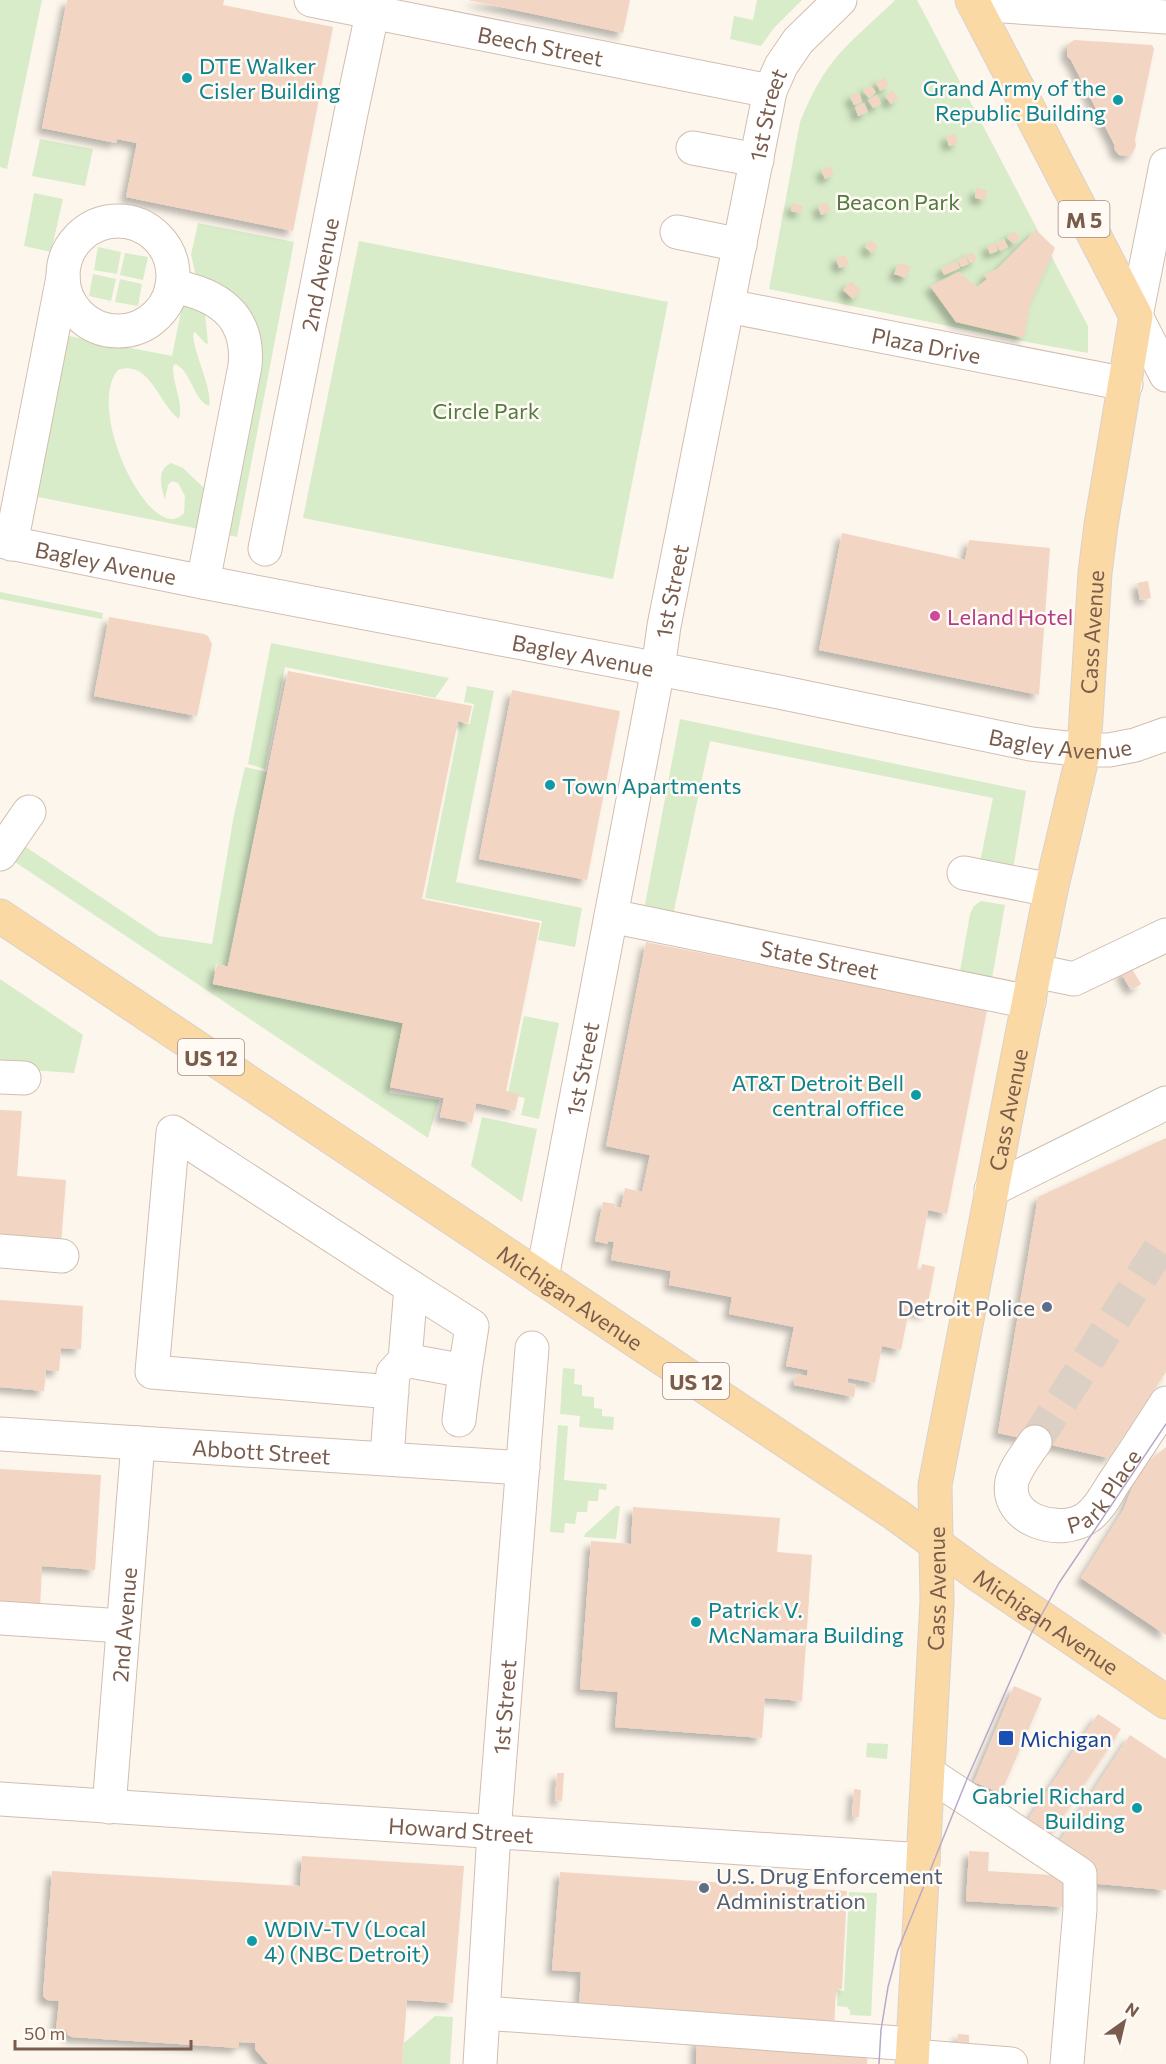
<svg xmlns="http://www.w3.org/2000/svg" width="1166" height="2064" viewBox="0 0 1166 2064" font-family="Commissioner,sans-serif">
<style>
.green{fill:#d8ecc9}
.building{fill:#f3d5c3;filter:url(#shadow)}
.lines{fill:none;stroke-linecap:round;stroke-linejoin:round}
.minor-tunnel{stroke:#dcd0c4;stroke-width:33;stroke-dasharray:33 16;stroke-linecap:butt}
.minor-casing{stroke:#d1beb0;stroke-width:35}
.major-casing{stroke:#dad1cd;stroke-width:35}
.minor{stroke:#fff;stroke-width:33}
.major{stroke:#fbd9a5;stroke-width:33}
.tram{stroke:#b9a8c9;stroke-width:1.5}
.culture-dot{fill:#0f9aa8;stroke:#fffaf3;stroke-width:2}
.hotel-dot{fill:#d1479c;stroke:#fffaf3;stroke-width:2}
.service-dot{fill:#5c6f8a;stroke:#fffaf3;stroke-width:2}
.transit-dot{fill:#1a4fb4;stroke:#fffaf3;stroke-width:2}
.labels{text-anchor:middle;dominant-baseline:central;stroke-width:5;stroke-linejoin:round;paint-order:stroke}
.shield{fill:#fffaf3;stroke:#a28b7f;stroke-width:1.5}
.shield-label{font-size:21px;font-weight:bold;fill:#7a5c4d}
.street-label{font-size:22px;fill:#7a5c4d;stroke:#fffaf3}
.culture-label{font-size:22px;fill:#0d838f;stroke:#fffaf3;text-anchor:start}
.park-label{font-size:22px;fill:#537a41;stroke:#fffaf3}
.hotel-label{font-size:22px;fill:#b23c85;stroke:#fffaf3;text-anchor:start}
.service-label{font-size:22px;fill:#4e5e75;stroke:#fffaf3;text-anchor:end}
.transit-label{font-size:22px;fill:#164399;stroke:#fffaf3;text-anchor:start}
</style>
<defs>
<filter id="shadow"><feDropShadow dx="-5.5" dy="5.5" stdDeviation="3" flood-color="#0004"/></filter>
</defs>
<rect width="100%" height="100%" fill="#fdf6ec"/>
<g class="green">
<path d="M 0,0 L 42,0 L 7,169 L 0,167 Z"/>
<path d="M 757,0 L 802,0 L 774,28 L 761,46 L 730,39 L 734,16 L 753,20 Z"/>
<path d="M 895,0 L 917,0 L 1088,326 L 1088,353 L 1027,342 L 769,289 L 800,122 C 810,97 822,73 840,53 C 857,34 877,18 895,0 Z"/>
<path d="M 40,139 L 93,149 L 85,186 L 32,176 Z"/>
<path d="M 34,193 L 63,199 L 51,252 L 24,246 Z"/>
<path d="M 198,223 L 294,242 L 237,537 L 224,534 L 253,374 L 196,276 L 191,255 Z"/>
<path d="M 359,241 L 668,302 L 613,579 L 303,518 Z"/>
<path d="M 98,247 L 121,252 L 117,274 L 94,270 Z"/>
<path d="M 125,253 L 148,257 L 143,280 L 120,275 Z"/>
<path d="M 93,274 L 116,279 L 111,301 L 89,296 Z"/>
<path d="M 120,279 L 142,284 L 138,306 L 115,302 Z"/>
<path d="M 183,302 L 205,314 L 208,343 L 206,344 L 195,332 L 193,334 C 194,355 213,389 209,406 C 194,401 192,373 176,364 L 173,366 C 172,383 184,403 179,419 C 159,405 150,359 118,370 C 84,410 152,549 184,513 L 185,496 L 178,483 L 172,481 L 168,485 L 165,500 C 161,487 156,470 171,463 L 183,468 L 207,491 L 199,529 L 33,496 L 64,335 L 172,356 Z"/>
<path d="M 0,592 L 103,613 L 102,619 L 0,599 Z"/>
<path d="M 271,643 L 449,678 L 435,698 L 285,667 L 265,769 L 248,764 Z"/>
<path d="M 467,686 L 494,691 L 456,882 L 582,908 L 575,947 L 538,940 L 542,921 L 425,898 L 460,723 L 470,724 L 474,704 L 464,702 Z"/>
<path d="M 680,719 L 1026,791 L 1011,881 L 980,862 L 993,798 L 710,741 L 672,920 L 643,915 Z"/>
<path d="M 245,767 L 267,772 L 227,966 L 216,964 L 212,984 L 403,1023 L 389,1093 L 439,1100 L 428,1138 L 9,858 L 17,841 L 159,936 L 212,944 L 234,815 Z"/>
<path d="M 981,901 L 1005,905 L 991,984 L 959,977 L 970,914 L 974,906 Z"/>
<path d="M 0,979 L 83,1035 L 74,1073 L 0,1068 Z"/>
<path d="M 524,1016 L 559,1023 L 539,1119 L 521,1115 L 525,1098 L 508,1094 Z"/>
<path d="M 482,1117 L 537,1129 L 522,1202 L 471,1166 Z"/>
<path d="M 563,1368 L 575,1369 L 574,1384 L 582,1385 L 582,1396 L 594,1397 L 594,1408 L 602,1409 L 602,1416 L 614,1417 L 613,1430 L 579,1427 L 580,1416 L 560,1414 Z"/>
<path d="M 558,1425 L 568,1426 L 564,1480 L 607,1484 L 606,1490 L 599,1489 L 598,1501 L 588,1501 L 587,1512 L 577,1512 L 575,1524 L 565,1523 L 564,1533 L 550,1532 Z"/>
<path d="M 616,1506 L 620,1506 L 616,1539 L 584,1537 L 585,1534 Z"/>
<path d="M 867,1743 L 888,1744 L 887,1759 L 866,1757 Z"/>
<path d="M 849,1892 L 877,1893 L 871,2016 L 850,2015 L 850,2011 L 847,2007 L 837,2006 L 838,1990 L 844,1991 Z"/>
<path d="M 435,2016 L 453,2017 L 450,2064 L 402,2064 L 404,2043 Z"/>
</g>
<g class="building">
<path d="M 67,0 L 224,0 L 223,5 L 333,27 L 293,231 L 126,197 L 137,143 L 117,139 L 116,143 L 42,128 Z"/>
<path d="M 468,0 L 630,0 L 623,33 Z"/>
<path d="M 1074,40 L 1152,45 L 1154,49 L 1135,140 L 1136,146 L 1132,154 L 1129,156 L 1119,155 L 1115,150 L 1114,144 L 1071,60 L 1067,56 L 1067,45 Z"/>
<path d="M 885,78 L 889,86 L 880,91 L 876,82 Z"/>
<path d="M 870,85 L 876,92 L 869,98 L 863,91 Z"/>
<path d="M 892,91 L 899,97 L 891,104 L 885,96 Z"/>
<path d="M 859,92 L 862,102 L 854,105 L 850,96 Z"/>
<path d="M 877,95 L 881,104 L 873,108 L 868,100 Z"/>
<path d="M 864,103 L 868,112 L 858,116 L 855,107 Z"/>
<path d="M 955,134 L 958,143 L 949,146 L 946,136 Z"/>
<path d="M 830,166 L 834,174 L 825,179 L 821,170 Z"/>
<path d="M 976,188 L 987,190 L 985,200 L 975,198 Z"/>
<path d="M 827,202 L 831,211 L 821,215 L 818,206 Z"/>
<path d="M 793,203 L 803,206 L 801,213 L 791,211 Z"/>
<path d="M 1036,230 L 1055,248 L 1031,301 L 1024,338 L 956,322 L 930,286 L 959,272 L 977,287 L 987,279 L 984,275 L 997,269 Z"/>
<path d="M 1014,231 L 1020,237 L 1014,244 L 1007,238 Z"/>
<path d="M 1004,239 L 1008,247 L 1000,251 L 996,244 Z"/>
<path d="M 871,240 L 878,246 L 872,253 L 865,247 Z"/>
<path d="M 995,243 L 998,251 L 990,254 L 987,246 Z"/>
<path d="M 973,252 L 977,259 L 970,263 L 966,255 Z"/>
<path d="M 846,255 L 849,265 L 839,268 L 836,258 Z"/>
<path d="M 965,256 L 969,264 L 961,267 L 958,260 Z"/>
<path d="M 957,261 L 960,268 L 944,275 L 941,268 Z"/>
<path d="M 899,263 L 911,267 L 906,278 L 894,274 Z"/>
<path d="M 851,281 L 861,290 L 853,299 L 843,290 Z"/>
<path d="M 842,533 L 965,560 L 969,540 L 1050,548 L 1039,695 L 819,650 Z"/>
<path d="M 1148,581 L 1151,598 L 1140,600 L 1137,583 Z"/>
<path d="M 109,617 L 204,634 L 208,636 L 212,644 L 197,716 L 94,696 Z"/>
<path d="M 288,671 L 472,706 L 468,723 L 458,721 L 422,899 L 540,923 L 506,1091 L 519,1094 L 515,1111 L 476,1103 L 472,1123 L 440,1117 L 444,1098 L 390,1087 L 403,1023 L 213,984 L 217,964 L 228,967 Z"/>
<path d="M 512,690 L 620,711 L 587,880 L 479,859 Z"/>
<path d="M 646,942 L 883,989 L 989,1000 L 947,1214 L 928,1210 L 917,1269 L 921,1270 L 922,1264 L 935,1267 L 926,1314 L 911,1311 L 912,1306 L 910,1305 L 901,1350 L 882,1346 L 875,1383 L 848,1378 L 847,1383 L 856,1385 L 854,1397 L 794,1385 L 796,1374 L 807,1376 L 808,1370 L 786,1366 L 794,1327 L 729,1314 L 732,1297 L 669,1285 L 671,1271 L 611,1260 L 614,1242 L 608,1241 L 608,1244 L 595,1241 L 603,1202 L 616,1204 L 615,1207 L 621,1208 L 625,1188 L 642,1192 L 650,1155 L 606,1146 Z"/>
<path d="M 1131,967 L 1141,984 L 1131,990 L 1121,973 Z"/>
<path d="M 0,1110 L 22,1111 L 17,1176 L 66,1180 L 61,1244 L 0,1242 Z"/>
<path d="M 1166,1138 L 1166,1372 L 1109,1458 L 998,1433 L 1038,1197 Z"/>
<path d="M 0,1300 L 83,1306 L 81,1349 L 61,1348 L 59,1371 L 46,1370 L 44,1391 L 0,1387 Z"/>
<path d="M 1166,1447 L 1166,1635 L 1081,1578 L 1124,1509 L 1133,1485 L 1150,1460 Z"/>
<path d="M 0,1469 L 101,1475 L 95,1570 L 42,1566 L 40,1608 L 0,1606 Z"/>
<path d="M 633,1507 L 780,1518 L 777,1552 L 812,1555 L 802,1701 L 765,1698 L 762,1738 L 615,1727 L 618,1692 L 580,1689 L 591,1541 L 631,1544 Z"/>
<path d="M 1014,1686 L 1042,1698 L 1001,1793 L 974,1782 Z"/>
<path d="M 1098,1714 L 1121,1729 L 1049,1838 L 1026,1823 Z"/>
<path d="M 1130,1735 L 1166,1759 L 1166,1890 L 1088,1883 L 1058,1844 Z"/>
<path d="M 557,1773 L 564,1773 L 562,1801 L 555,1800 Z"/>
<path d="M 854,1789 L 861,1790 L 859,1817 L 852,1817 Z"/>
<path d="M 969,1851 L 989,1852 L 988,1871 L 1066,1876 L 1064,1907 L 966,1901 Z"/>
<path d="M 302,1856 L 464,1866 L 453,2003 L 407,2000 L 402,2064 L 268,2064 L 255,2049 L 255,2043 L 239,2042 L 239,2048 L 72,2037 L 68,2035 L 66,2030 L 56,2030 L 59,2001 L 47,2000 L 43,1996 L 52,1871 L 300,1886 Z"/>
<path d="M 560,1872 L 847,1891 L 842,1989 L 836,1989 L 834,2027 L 579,2011 L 581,1972 L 552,1970 Z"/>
<path d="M 958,2034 L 969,2035 L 969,2043 L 957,2042 Z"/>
<path d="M 697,2039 L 868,2050 L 867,2064 L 696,2064 Z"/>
</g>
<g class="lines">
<path class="minor-tunnel" d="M 1035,1442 L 1166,1238"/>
<g class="minor-casing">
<g id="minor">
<path id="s1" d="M 311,0 L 770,91"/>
<path d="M 974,4 L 1166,17"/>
<path d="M 693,148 L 757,160"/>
<circle cx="118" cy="276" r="55"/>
<path d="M 677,232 L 740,245"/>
<path d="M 172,286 C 217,294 250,315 245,366 L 203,582"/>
<path id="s2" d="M 728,306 L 1126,384"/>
<path d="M 1136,316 L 1166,165"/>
<path d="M 1136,316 L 1166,375"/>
<path id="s3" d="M 0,541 L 203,582 L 779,692 L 1031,744 L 1084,750 L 1109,750 L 1135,745 L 1166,734"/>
<path d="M 11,544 L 63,277"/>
<path id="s4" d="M 265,549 L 351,113 L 375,0"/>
<path d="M 0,854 L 29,812"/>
<path d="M 964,873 L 1051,890"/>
<path id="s5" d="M 611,916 L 1029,1002"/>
<path d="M 1035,971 L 1074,979 L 1166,935"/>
<path d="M 0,1077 L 24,1078"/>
<path d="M 991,1190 L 1166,1103"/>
<path d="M 0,1251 L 62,1256"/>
<path id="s6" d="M 542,1278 L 658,669 L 664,626 L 770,91 L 781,66 L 798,41 L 840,0"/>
<path d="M 405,1360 L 465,1371 L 472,1326 L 411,1287"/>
<path d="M 459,1420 L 465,1371"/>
<path id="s7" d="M 0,1434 L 523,1468"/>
<path id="s8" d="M 1035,1442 C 1027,1454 1016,1467 1012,1481 C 1004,1521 1062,1537 1088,1517 C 1099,1509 1106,1495 1113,1484 C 1131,1457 1149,1430 1166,1403"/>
<path d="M 387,1458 L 393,1373 L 405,1360 L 411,1287 L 173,1132 L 152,1372 L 392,1392"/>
<path d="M 0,1618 L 123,1626"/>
<path d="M 928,1773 L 1080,1874 L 1080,1909 L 1067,2064"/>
<path id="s9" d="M 0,1799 L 923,1860"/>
<path id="s10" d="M 109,1807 L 138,1443"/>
<path d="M 484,2013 L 913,2044"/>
<path d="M 913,2056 L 1011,2064"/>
<path id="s11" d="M 480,2064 L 494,1832 L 532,1348"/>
</g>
</g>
<g class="major-casing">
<g id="major">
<path id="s12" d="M 0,916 L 895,1514 L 980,1576 L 1166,1702"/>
<path id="s13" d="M 912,2064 L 937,1601 L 935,1485 L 1020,1045 L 1051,890 L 1084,750 L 1095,573 L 1101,525 L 1136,316 L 972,0"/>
</g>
</g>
<use href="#minor" class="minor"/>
<use href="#major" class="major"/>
<path class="tram" d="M 879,2064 L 881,2030 L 888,1987 L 898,1950 L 967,1779 L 1031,1634 L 1059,1583 L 1166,1424"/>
</g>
<g class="culture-dot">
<circle cx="187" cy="78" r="6"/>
<circle cx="1118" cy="100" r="6"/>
<circle cx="550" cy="785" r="6"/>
<circle cx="916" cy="1095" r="6"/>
<circle cx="696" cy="1622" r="6"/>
<circle cx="1137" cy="1808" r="6"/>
<circle cx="252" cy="1941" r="6"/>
</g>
<circle class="hotel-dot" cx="935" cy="616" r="6"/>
<g class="service-dot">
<circle cx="1047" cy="1307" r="6"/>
<circle cx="704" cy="1888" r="6"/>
</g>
<rect class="transit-dot" x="998" y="1730" width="16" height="16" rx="3"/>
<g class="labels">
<g class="shield">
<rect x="1058.5" y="201" width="51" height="36" rx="4.5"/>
<rect x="178" y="1039" width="66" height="36" rx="4.5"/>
<rect x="663" y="1363" width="66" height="36" rx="4.5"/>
</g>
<g class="shield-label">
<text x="1084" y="219">M 5</text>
<text x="211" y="1057">US 12</text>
<text x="696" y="1381">US 12</text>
</g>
<g class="street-label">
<text stroke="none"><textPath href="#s1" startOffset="234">Beech Street</textPath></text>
<text stroke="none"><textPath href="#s6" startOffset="1185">1st Street</textPath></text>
<text stroke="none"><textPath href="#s4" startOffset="280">2nd Avenue</textPath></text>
<text stroke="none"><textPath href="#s2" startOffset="202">Plaza Drive</textPath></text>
<text stroke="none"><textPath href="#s3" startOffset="108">Bagley Avenue</textPath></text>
<text stroke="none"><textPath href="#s6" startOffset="699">1st Street</textPath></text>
<text stroke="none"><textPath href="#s13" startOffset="1448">Cass Avenue</textPath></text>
<text stroke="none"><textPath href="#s3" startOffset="594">Bagley Avenue</textPath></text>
<text stroke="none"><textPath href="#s3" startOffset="1080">Bagley Avenue</textPath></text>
<text stroke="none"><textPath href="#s5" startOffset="213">State Street</textPath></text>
<text stroke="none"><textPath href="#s6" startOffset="213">1st Street</textPath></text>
<text stroke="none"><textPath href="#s13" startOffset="962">Cass Avenue</textPath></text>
<text stroke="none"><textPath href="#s12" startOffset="686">Michigan Avenue</textPath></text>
<text stroke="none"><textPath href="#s7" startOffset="262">Abbott Street</textPath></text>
<text stroke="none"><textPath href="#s8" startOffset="180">Park Place</textPath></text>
<text stroke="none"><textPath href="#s13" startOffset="476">Cass Avenue</textPath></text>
<text stroke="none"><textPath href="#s12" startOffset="1262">Michigan Avenue</textPath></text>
<text stroke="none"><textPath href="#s10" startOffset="183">2nd Avenue</textPath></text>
<text stroke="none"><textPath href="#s11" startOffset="358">1st Street</textPath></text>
<text stroke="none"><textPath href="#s9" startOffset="462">Howard Street</textPath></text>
</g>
<g class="culture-label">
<text x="199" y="65">DTE Walker<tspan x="199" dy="25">Cisler Building</tspan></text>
<text x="1106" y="87" text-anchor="end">Grand Army of the<tspan x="1106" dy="25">Republic Building</tspan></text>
<text x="562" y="785">Town Apartments</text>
<text x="904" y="1082" text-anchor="end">AT&amp;T Detroit Bell<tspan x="904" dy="25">central office</tspan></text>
<text x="708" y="1609">Patrick V.<tspan x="708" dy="25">McNamara Building</tspan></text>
<text x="1125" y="1795" text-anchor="end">Gabriel Richard<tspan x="1125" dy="25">Building</tspan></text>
<text x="264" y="1928">WDIV-TV (Local<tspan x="264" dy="25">4) (NBC Detroit)</tspan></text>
</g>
<g class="park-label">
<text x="898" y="201">Beacon Park</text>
<text x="486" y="410">Circle Park</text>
</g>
<g class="hotel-label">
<text x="947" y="616">Leland Hotel</text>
</g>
<g class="service-label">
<text x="1035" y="1307">Detroit Police</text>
<text x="716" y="1875" text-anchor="start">U.S. Drug Enforcement<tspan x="716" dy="25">Administration</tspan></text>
</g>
<g class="transit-label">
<text x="1020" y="1738">Michigan</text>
</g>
</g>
<g transform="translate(1124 2022) rotate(34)" stroke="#fffaf3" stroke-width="4.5" paint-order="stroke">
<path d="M0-4.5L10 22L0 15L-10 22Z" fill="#7a5c4d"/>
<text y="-9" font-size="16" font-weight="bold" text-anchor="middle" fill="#7a5c4d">N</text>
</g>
<path d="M15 2040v9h176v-9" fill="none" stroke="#7a5c4d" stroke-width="3"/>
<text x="24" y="2040" font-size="18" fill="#7a5c4d" stroke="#fffaf3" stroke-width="4.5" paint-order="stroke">50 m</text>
</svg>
